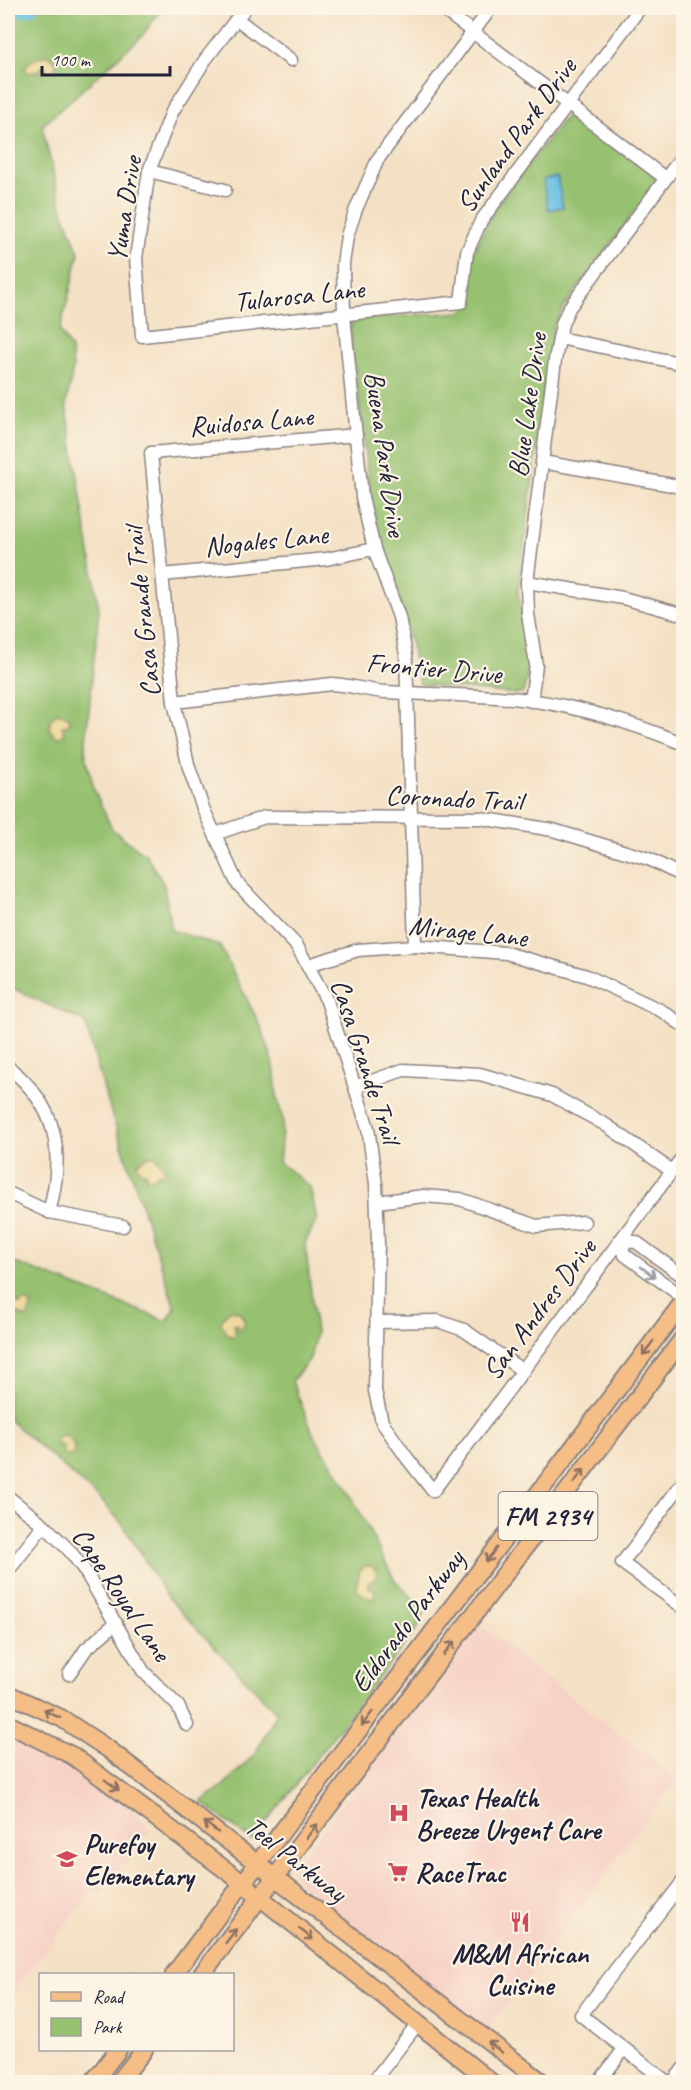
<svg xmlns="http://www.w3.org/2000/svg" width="691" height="2090" viewBox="0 0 691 2090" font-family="Caveat,sans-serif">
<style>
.built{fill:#f6d1c5}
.green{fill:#96c16f;stroke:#5c7255;stroke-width:1.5}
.sand{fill:#eeda9e;stroke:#887e6c;stroke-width:1.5}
.water{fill:#65bfe3;stroke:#44708f;stroke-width:1.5}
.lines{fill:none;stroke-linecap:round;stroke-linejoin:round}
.river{stroke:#65bfe3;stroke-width:15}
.minor-casing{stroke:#8b8280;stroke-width:15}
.major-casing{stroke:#8b8280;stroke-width:20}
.minor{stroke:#fff;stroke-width:12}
.major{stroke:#f6be87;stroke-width:16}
.oneway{stroke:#9c9ca7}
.oneway2{stroke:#8c7061}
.labels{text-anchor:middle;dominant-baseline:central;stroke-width:4.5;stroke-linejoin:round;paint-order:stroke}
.shield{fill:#fcf5e5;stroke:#63616e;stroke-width:1.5}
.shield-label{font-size:27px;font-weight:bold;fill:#22223b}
.street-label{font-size:28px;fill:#22223b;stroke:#fcf5e5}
.poi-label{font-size:28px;font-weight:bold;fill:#22223b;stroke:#fcf5e5;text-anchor:start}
</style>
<rect width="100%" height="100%" fill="#fcf5e5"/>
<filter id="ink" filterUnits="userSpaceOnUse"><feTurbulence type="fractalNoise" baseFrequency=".0167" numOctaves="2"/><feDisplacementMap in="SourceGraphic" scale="12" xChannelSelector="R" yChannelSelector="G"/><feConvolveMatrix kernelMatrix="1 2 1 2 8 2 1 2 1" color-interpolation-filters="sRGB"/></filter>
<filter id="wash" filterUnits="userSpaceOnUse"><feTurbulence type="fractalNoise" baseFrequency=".008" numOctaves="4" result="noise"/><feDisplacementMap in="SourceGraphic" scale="24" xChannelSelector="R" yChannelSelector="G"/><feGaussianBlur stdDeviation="1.35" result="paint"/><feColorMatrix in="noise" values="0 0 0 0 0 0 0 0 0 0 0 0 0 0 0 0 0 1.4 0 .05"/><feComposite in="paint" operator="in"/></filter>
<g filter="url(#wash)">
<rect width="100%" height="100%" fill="#f4e1c5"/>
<g class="built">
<path d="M 478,1624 L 677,1779 L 488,2030 L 298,1882 L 292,1871 Z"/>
<path d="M 8,1731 L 59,1757 L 132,1810 L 150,1830 L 101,1894 L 93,1889 L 8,1999 Z"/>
</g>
<g class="green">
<path d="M 8,8 L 163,8 L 141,37 L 42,126 L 61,205 L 79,253 L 60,331 L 71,349 L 73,368 L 66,404 L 99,609 L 85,750 L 94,790 L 112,829 L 146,855 L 164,885 L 171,930 L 220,946 L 262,1029 L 274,1065 L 277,1097 L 283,1120 L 279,1162 L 310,1187 L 317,1220 L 305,1243 L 316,1333 L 310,1359 L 292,1381 L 314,1436 L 348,1489 L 394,1579 L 424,1610 L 418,1627 L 252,1841 L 201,1802 L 223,1786 L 255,1754 L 277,1713 L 168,1598 L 123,1525 L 99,1498 L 8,1419 L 8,1260 L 167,1321 L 175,1308 L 105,1093 L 85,1022 L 14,989 L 8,983 Z"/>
<path d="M 573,115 L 655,175 L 656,183 L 566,304 L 553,328 L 518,591 L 529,658 L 528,674 L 523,693 L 514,694 L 420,684 L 404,615 L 378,535 L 368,478 L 350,329 L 352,322 L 359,319 L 461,312 L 468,308 L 472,300 L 468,284 L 471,258 L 493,210 L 566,116 Z"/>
</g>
<g class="sand">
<path d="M 47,55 C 53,57 59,63 55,70 L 49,71 L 43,66 L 39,71 L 30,73 L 26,71 L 25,67 C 31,59 38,58 47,55 Z"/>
<path d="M 57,713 L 67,716 L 70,720 L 69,725 L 62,726 L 65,733 L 59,738 L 53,734 L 49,727 L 51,719 Z"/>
<path d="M 149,1156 L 155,1156 L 165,1169 L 163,1174 L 157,1173 L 155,1178 L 147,1179 L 146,1172 L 141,1172 L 137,1165 L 138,1162 Z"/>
<path d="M 14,1298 L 19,1305 L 25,1301 L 32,1304 L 27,1318 L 8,1309 L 8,1300 Z"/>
<path d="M 232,1310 L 239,1312 L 245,1321 L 241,1331 L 236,1324 L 233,1325 L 236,1334 L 233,1337 L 227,1334 L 221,1323 L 225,1315 Z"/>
<path d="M 63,1435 C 71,1436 75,1445 74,1453 L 70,1457 L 63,1454 L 63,1446 L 56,1444 L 57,1439 Z"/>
<path d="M 368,1565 L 374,1568 L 377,1573 L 376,1578 L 368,1583 L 369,1587 L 375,1591 L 373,1600 L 362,1594 L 356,1589 L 360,1570 Z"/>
</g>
<path class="water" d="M 557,177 L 563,207 L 548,210 L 543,180 Z"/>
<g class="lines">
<path class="river" d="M 8,11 L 30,8"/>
</g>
</g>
<g filter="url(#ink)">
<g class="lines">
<g class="minor-casing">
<g id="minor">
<path d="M 245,8 L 205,60 L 172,112 L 149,171 L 136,258 L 142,336 L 461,302 L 467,252 L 481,221 L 640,8"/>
<path d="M 441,8 L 665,178"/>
<path d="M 237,19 L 291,60"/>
<path d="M 149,171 L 225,190"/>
<path d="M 559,338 L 684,364"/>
<path d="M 356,435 L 151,453 L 174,702 L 189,768 L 203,808 L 237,883 L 297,946 L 327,1001 L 368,1128 L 376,1184 L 378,1244 L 375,1391 L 382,1422 L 407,1458 L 433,1491 L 684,1155"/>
<path d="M 542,462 L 672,485 L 684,489"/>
<path d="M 162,575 L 326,559 L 374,549"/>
<path d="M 527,582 L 623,598 L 684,615"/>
<path d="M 531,701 L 536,665 L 528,614 L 527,582 L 555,360 L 562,324 L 569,308 L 684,154"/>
<path d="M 174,702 L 332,684 C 350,685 368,691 386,692 C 434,695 481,694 529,700 C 581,707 635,724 684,744"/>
<path d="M 215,834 L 265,817 L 480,818 L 553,830 L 649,859 L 684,877"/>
<path d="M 415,946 L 406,655 L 399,617 L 374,549 L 362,497 L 344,315 L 343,264 L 347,236 L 356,209 L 378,159 L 491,8"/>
<path d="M 308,965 L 358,950 L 415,946 L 506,953 L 587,976 L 662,1011 L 684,1026"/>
<path d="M 8,1067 C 58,1106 65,1153 49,1212"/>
<path d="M 355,1087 L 403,1070 L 480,1074 L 552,1095 L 606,1125 L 672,1171"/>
<path d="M 8,1193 L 49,1212 L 123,1226"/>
<path d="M 377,1202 L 424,1196 L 460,1199 L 536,1226 L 584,1222"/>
<path d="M 684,1277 L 636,1242 L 619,1241 L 625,1255 L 684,1298"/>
<path d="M 377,1322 L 438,1321 L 464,1330 L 523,1371"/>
<path d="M 684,1481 L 622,1563 L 684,1608"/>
<path d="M 8,1497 L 44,1525 L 70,1551 L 85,1571 L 143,1671 L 178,1706 L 187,1725"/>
<path d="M 8,1571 L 44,1525"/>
<path d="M 69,1674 L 86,1649 L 116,1623"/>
<path d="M 373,2082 L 418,2023"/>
<path d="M 599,2082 L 624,2049"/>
<path d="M 667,2082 L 581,2015 L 684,1880"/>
<path d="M 673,2082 L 684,2068"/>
</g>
</g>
<g class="major-casing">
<g id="major">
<path d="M 8,1694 L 61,1718 L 108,1749 L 542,2082"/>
<path d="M 8,1724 L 73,1756 L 231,1874 L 491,2082"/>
<path d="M 174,1974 L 684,1301"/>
<path d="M 202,1974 L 684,1337"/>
<path d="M 93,2082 L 118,2050"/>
<path d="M 119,2082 L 144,2050"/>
</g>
</g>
<use href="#minor" class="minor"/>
<use href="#major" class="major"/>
</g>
<defs><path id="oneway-shaft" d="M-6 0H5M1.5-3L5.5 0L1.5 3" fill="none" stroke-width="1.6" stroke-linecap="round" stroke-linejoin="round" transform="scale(1.5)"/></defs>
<use class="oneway" href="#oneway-shaft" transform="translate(648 1272) rotate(36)"/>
<g class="oneway2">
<use href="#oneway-shaft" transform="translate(648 1348) rotate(127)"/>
<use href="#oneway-shaft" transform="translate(579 1476) rotate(-53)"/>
<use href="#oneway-shaft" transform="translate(491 1555) rotate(127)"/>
<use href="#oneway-shaft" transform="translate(449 1648) rotate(-53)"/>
<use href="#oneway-shaft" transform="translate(52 1714) rotate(-155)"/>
<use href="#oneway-shaft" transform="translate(367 1719) rotate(127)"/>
<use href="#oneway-shaft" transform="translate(112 1785) rotate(37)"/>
<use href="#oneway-shaft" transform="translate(211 1827) rotate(-142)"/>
<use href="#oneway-shaft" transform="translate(312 1831) rotate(-52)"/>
<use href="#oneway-shaft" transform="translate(306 1934) rotate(38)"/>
<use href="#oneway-shaft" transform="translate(231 1936) rotate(-53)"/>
<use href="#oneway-shaft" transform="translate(495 2047) rotate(-142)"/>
</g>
</g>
<defs>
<g id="hospital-bare" transform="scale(1.62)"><path d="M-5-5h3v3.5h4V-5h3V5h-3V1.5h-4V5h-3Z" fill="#d1495b" stroke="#fcf5e5" stroke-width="2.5" paint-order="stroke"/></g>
<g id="school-bare" transform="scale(1.62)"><path d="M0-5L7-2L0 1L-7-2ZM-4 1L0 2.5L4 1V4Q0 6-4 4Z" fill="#d1495b" stroke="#fcf5e5" stroke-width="2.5" paint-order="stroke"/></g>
<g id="supermarket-bare" transform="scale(1.62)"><path d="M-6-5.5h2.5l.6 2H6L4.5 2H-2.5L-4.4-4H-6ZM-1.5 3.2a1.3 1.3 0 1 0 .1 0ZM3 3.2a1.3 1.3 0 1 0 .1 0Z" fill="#d1495b" stroke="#fcf5e5" stroke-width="2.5" paint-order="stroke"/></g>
<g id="restaurant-bare" transform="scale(1.62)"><path d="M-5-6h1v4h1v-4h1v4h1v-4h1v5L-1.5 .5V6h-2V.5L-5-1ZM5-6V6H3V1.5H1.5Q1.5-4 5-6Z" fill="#d1495b" stroke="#fcf5e5" stroke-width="2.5" paint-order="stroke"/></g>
</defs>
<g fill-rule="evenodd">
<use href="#hospital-bare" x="399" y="1813"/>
<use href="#school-bare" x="67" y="1859"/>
<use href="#supermarket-bare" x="398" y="1872"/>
<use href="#restaurant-bare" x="520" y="1922"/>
</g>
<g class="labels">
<rect class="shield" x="498.5" y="1492" width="99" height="48" rx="4.5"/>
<g class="shield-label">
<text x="548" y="1516">FM 2934</text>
</g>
<g class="street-label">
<text transform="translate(516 135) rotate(-54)">Sunland Park Drive</text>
<text transform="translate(124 209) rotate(-81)">Yuma Drive</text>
<text transform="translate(299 295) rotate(-6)">Tularosa Lane</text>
<text transform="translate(527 405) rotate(-82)">Blue Lake Drive</text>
<text transform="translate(251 421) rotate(-5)">Ruidosa Lane</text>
<text transform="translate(386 454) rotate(82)">Buena Park Drive</text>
<text transform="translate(266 540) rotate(-6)">Nogales Lane</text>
<text transform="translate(142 612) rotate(-96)">Casa Grande Trail</text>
<text transform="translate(434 668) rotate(5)">Frontier Drive</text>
<text transform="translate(454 798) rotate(3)">Coronado Trail</text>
<text transform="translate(468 931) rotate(6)">Mirage Lane</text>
<text transform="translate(366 1061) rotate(72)">Casa Grande Trail</text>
<text transform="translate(539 1309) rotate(-53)">San Andres Drive</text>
<text transform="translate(122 1594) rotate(56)">Cape Royal Lane</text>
<text transform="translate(407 1621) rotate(-53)">Eldorado Parkway</text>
<text transform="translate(296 1859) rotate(38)">Teel Parkway</text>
</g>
<g class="poi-label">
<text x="416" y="1797">Texas Health<tspan x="416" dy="32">Breeze Urgent Care</tspan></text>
<text x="84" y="1843">Purefoy<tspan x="84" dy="32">Elementary</tspan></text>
<text x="415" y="1872">RaceTrac</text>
<text x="520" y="1953" text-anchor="middle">M&amp;M African<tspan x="520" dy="32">Cuisine</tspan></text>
</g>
</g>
<rect width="691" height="2090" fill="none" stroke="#fcf5e5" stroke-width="30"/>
<rect x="39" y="1973" width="195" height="78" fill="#fcf5e5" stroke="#a5a1a1" stroke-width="1.5"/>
<rect x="51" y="1992" width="30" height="9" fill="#f6be87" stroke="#a5a1a1" stroke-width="1.5"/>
<text x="93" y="2003" font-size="18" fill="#22223b">Road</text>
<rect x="51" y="2018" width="30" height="18" fill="#96c16f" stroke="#a5a1a1" stroke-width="1.5"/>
<text x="93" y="2033" font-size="18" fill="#22223b">Park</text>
<path d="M42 66v9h128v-9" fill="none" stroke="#22223b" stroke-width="3"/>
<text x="51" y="66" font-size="18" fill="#22223b" stroke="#fcf5e5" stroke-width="4.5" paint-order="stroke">100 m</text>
</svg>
